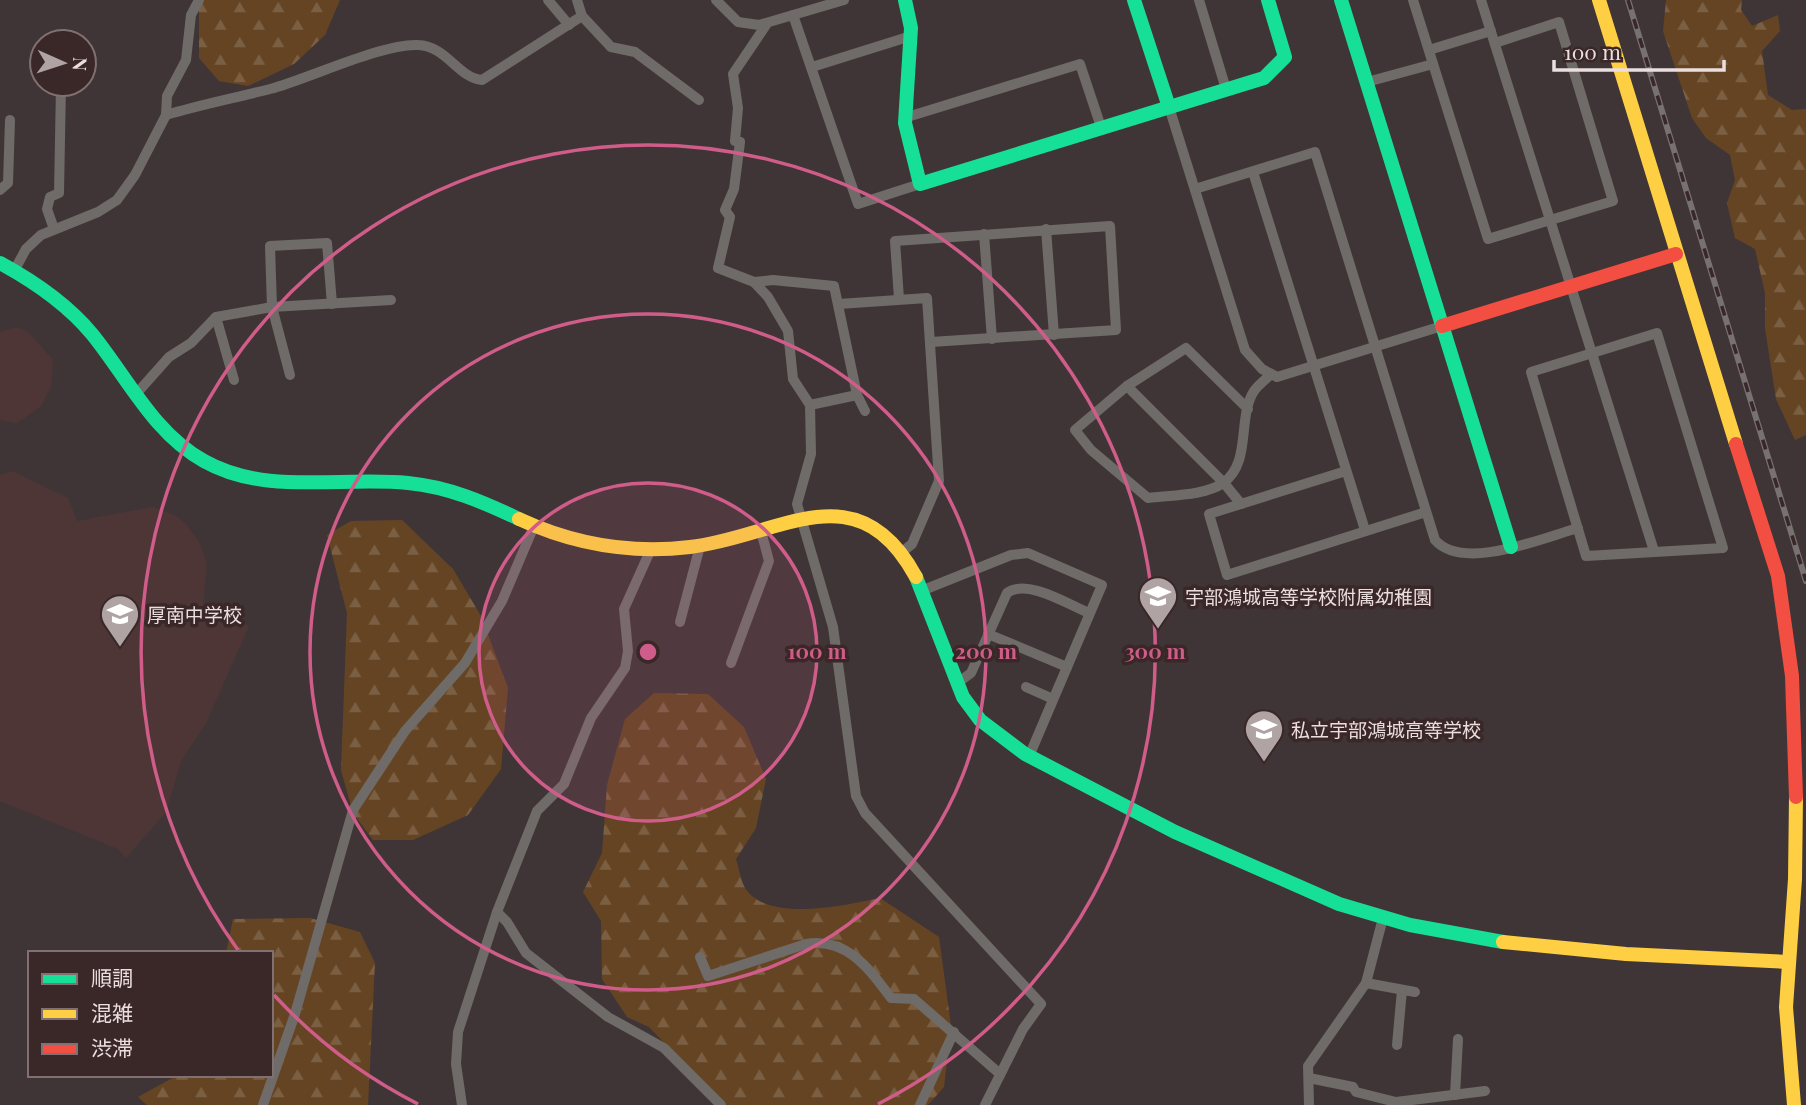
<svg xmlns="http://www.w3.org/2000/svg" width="1806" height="1105" viewBox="0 0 1806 1105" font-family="'Playfair Display','Noto Sans JP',serif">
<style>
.built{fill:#4e3636}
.forest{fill:url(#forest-firs)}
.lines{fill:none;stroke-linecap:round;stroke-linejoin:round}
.street{stroke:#6f6b69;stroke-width:10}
.fast{stroke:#16e098;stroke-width:14}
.slow{stroke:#ffcf43;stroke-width:14}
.jam{stroke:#f24e42;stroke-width:14}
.rail-casing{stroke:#777172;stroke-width:6}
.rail{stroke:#3a2728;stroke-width:3.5;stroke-dasharray:10;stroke-linecap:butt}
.ring{fill:none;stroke:#d05d89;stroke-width:3.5}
.labels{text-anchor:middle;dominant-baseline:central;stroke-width:7;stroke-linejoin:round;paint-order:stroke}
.poi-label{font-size:19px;fill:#ebdede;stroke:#3a2728;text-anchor:start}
.centre{fill:#d05d89;stroke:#3a2728;stroke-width:3.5}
.ring-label{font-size:21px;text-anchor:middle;font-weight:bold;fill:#d05d89;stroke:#3a2728;stroke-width:7;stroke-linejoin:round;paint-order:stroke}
</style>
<defs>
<pattern id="forest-firs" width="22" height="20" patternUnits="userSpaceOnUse" patternTransform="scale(1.75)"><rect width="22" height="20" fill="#654423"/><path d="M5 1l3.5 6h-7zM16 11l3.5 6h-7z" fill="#7b5f42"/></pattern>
</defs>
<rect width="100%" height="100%" fill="#403536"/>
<g class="built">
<path d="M 18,327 L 28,332 L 53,360 L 51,386 L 41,406 L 17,423 L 0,420 L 0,332 Z"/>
<path d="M 12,471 L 68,498 L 77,521 L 153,507 L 174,515 L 184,522 L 199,542 L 207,564 L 203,605 L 249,626 L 206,723 L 181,761 L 166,812 L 126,858 L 118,849 L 0,801 L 0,475 Z"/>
</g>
<g class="forest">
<path d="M 199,0 L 340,0 L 325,35 L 294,64 L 248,86 L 219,81 L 199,58 Z"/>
<path d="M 1666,0 L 1742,0 L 1741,10 L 1752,26 L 1778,15 L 1780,31 L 1762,51 L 1768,95 L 1792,110 L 1806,109 L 1806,435 L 1795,440 L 1776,399 L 1765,328 L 1765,293 L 1755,249 L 1735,238 L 1727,203 L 1735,180 L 1730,155 L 1706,138 L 1692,118 L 1663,31 Z"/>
<path d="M 402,520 L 453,569 L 481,616 L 508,688 L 501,769 L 468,815 L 413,840 L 373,840 L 353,813 L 341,770 L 347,613 L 327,535 L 351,521 Z"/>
<path d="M 654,693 L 708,694 L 744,727 L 766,779 L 756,828 L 736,859 C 739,867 740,878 744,886 C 764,924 847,905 880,898 L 939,937 L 951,1026 L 944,1087 L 928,1105 L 724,1105 L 649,1027 L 627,1017 L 602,979 L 601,921 L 583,892 L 602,853 L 607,785 L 625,719 Z"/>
<path d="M 310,918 L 360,932 L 375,963 L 368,1105 L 147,1105 L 138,1097 L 178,1075 L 271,1075 L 271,953 L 226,953 L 233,919 Z"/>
</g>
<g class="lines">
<g class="street">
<path d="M 548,0 L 569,25"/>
<path d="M 577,0 L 582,16 L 611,47 L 635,52 L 699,100"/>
<path d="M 716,0 L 738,22 L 759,25 L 844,0"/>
<path d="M 1199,0 L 1226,89"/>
<path d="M 1413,0 L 1488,239 L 1613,201 L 1559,22 L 1495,43"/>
<path d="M 1481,0 L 1654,551"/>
<path d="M 793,15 L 858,204 L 920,184"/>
<path d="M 766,25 L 733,74 L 738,108 L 735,141 L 740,142 L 734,189 L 725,210 L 730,217 L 718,268 L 754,282 L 768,297 L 788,331 L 793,379 L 810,405 L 811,454 L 797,504 L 833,627 L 856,796 L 865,813 L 1041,1004 L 1023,1029 L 985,1105"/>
<path d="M 1429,50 L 1491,31"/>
<path d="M 812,67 L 911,36"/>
<path d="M 1367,82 L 1433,64"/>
<path d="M 1169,107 L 1245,350 L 1262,369 L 1277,377 L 1442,326"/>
<path d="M 166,115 C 200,105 235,98 270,89 C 308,79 383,43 418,45 C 447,46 458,78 482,80 L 582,16"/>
<path d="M 904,118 L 1080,64 L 1101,127"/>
<path d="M 1253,172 L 1365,530"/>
<path d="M 1195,189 L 1315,152 L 1435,540 C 1463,572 1542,538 1578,528"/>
<path d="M 0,190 L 8,183 L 10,120"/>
<path d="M 54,229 L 47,209 L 50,197 L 59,193 L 61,85"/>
<path d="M 1046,229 L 1054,335"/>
<path d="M 984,234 L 992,339"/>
<path d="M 14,271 L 26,249 L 41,235 L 98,212 L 117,200 L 135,175 L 166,115 L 167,96 L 186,60 L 191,15 L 199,0"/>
<path d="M 754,282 L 773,280 L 834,286 L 857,395 L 865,411"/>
<path d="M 899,299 L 895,241 L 1110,226 L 1116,330 L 931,342"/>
<path d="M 839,304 L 927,298 L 939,481 L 912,544 L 902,552"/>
<path d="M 216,317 L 234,380"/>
<path d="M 1657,333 L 1723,548 L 1586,556 L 1531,372 Z"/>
<path d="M 290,375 L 272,307 L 270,246 L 327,243 L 332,304"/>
<path d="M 1127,386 L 1224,483 L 1241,504"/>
<path d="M 137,393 L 169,357 L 191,343 L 216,317 L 272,307 L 391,300"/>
<path d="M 810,405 L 857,395"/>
<path d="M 1248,409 L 1186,348 L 1127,386 L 1075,430 L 1091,450 L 1148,498 C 1171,495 1204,496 1223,483 C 1252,463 1237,417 1254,391 C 1258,385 1265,380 1270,375"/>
<path d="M 1346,471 L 1209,514 L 1227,575 L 1426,512"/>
<path d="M 921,591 L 1011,555 L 1028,553 L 1102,585 L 1030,754"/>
<path d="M 680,622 L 700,546"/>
<path d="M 988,634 L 1067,667"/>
<path d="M 731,663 L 769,561 L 761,531"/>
<path d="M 956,684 L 971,673 L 1007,593 C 1027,578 1069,605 1089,613"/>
<path d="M 1026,687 L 1053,699"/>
<path d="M 497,912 L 507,922 L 526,953 L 608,1017 L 664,1048 L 721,1105"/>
<path d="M 700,957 L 708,976 L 806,944 C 847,937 869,969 891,998 L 914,999 L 1000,1074"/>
<path d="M 1366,983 L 1415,992"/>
<path d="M 1397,1045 L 1402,990"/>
<path d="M 1309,1078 L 1353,1087 L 1356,1092 L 1396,1102 L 1485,1091"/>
<path d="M 1455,1095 L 1458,1039"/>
<path d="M 263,1105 L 295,1014 L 353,810 L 405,731 L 465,663 L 502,601 L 534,526"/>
<path d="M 462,1105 L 456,1064 L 458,1032 L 497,912 L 537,811 L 564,784 L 591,718 L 625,668 L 628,651 L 624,609 L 651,549"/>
<path d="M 920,1105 L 954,1032"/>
<path d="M 1309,1105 L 1308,1066 L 1366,983 L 1383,918"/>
</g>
<g class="fast">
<path d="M 905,0 L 911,28 L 905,123 L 920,184 L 1264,78 L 1285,57 L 1268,0"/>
<path d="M 1134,0 L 1169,107"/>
<path d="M 1341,0 L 1511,547"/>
<path d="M 0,263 C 35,282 67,304 92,334 C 127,377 154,434 204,461 C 266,496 341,476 408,483 C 449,487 483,502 519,519"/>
<path d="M 916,577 L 963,697 L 980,720 L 1025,754 L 1175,832 L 1339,904 L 1410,925 L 1503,942"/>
</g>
<g class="slow">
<path d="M 1599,0 L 1736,444"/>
<path d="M 519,519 C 573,544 631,554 690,547 C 778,537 857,468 916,577"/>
<path d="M 1503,942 L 1626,954 L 1789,962"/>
<path d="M 1794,1105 L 1786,1007 L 1795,879 L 1796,797"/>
</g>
<g class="jam">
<path d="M 1442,326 L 1676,254"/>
<path d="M 1736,444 L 1778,576 L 1792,676 L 1796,797"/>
</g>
<g class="rail-casing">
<path id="rail" d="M 1628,0 L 1806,581"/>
</g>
<use href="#rail" class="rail"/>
</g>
<circle cx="648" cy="652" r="169" fill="#d05d89" fill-opacity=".12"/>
<g class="ring">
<circle cx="648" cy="652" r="169"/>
<circle cx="648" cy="652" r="338"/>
<path d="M418 1104A507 507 0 0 1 274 995M238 950A507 507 0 1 1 878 1104"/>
</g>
<defs>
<g id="school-pin" transform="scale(2.0125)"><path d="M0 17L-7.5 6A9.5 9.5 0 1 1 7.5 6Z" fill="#afa3a3" stroke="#3a2728"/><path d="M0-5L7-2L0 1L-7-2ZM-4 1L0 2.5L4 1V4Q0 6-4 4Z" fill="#fff"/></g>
</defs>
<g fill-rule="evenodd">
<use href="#school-pin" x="1158" y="596"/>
<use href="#school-pin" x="120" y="614"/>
<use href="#school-pin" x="1264" y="729"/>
</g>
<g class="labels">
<g class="poi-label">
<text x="1185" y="596">宇部鴻城高等学校附属幼稚園</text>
<text x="147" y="614">厚南中学校</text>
<text x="1291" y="729">私立宇部鴻城高等学校</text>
</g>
</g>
<circle cx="648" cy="652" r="10" class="centre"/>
<g class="ring-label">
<text x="817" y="659">100 m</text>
<text x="986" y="659">200 m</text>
<text x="1155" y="659">300 m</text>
</g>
<rect x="28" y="951" width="245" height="126" fill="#3a2728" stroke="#817071" stroke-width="2"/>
<rect x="42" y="974" width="35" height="10" fill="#16e098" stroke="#817071" stroke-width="2"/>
<text x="91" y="986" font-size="21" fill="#ebdede">順調</text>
<rect x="42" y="1009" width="35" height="10" fill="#ffcf43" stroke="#817071" stroke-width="2"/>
<text x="91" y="1021" font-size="21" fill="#ebdede">混雑</text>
<rect x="42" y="1044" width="35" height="10" fill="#f24e42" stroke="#817071" stroke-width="2"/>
<text x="91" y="1056" font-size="21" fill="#ebdede">渋滞</text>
<g transform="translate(63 63) rotate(93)"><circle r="33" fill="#3a2728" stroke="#817071" stroke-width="2"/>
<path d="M0-5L12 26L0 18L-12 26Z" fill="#afa3a3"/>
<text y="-10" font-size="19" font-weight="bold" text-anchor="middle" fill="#ebdede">N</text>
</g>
<path d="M1554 60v10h170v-10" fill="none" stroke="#ebdede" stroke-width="3.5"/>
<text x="1564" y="60" font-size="21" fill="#ebdede" stroke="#3a2728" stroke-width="5" paint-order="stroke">100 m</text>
</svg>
